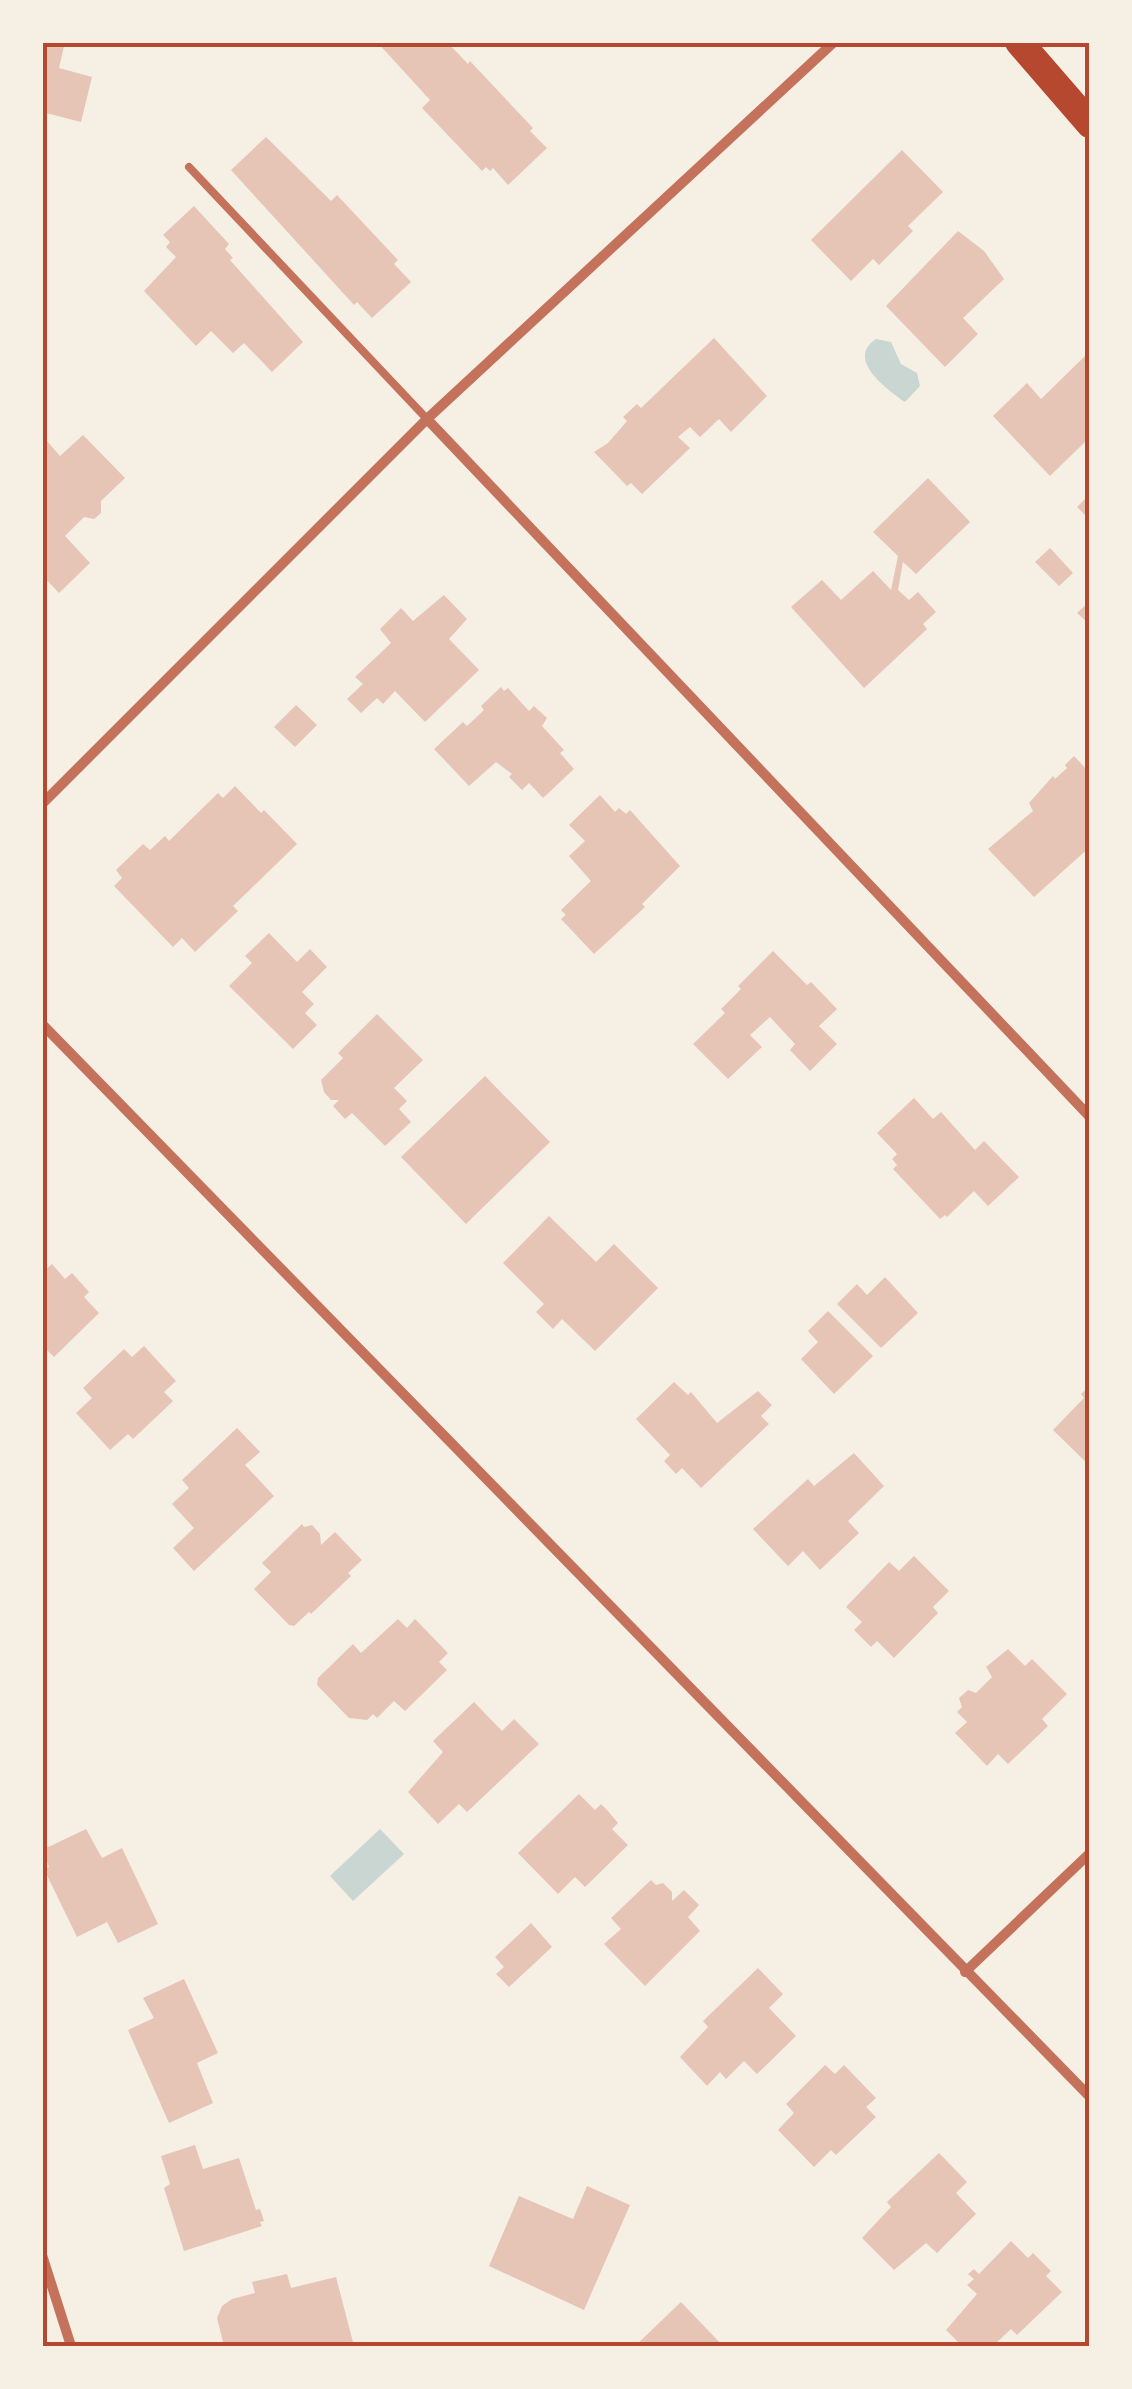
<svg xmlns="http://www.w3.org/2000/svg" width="1132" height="2389" viewBox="0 0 1132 2389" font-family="Jost,sans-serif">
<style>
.water{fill:#c9d6d2}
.building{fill:#e6c5b7}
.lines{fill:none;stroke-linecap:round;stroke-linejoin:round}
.service{stroke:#c5725c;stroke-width:8}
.minor{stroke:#c5725c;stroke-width:10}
.trunk{stroke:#b5482f;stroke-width:28}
.neatline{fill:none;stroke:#b5482f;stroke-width:4}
</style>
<rect width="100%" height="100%" fill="#f6efe4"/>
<g class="water">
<path d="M 876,339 L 891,342 L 901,364 L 917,373 L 920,386 L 905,402 C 891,392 844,360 876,339 Z"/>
<path d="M 380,1829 L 404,1854 L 353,1901 L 330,1876 Z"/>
</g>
<g class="building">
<path d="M 42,42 L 65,42 L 59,68 L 92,77 L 81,122 L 42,112 Z"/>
<path d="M 377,42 L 447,42 L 468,64 L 470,61 L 533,128 L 530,131 L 547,148 L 508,185 L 493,168 L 490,171 L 486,167 L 482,171 L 422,108 L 430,100 Z"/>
<path d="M 266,137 L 331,201 L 337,195 L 398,260 L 394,264 L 411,282 L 372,318 L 357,302 L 354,305 L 231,170 Z"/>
<path d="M 902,150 L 943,192 L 908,226 L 913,231 L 879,265 L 873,259 L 851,281 L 811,240 Z"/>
<path d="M 194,206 L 229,244 L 225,249 L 233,258 L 230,260 L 303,342 L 272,372 L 244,343 L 233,353 L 211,331 L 196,346 L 144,291 L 176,257 L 166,247 L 170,242 L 163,235 Z"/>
<path d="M 958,231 L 984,251 L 1004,279 L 963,318 L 978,334 L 945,367 L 886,306 Z"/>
<path d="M 714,338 L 767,396 L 731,432 L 719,419 L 700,437 L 690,427 L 678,437 L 690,448 L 642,494 L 631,483 L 627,486 L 594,452 L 608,443 L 627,421 L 623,417 L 637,404 L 641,408 Z"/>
<path d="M 1085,356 L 1090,361 L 1090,445 L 1086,441 L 1050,476 L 993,416 L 1027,383 L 1041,399 Z"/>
<path d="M 83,435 L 125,478 L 101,501 L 101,513 L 94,519 L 84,517 L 65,536 L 90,563 L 59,593 L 42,575 L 42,446 L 47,441 L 60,456 Z"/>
<path d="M 928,478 L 970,522 L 916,574 L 903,562 L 898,590 L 909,600 L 918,592 L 936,612 L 923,624 L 927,629 L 864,688 L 791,607 L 822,580 L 841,600 L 873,571 L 891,590 L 898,556 L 873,532 Z"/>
<path d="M 1090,494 L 1090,520 L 1077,507 Z"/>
<path d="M 1050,548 L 1073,573 L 1059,586 L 1035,562 Z"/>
<path d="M 444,595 L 467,619 L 449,639 L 479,670 L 425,722 L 395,691 L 383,704 L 377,698 L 361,713 L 347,699 L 363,684 L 355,677 L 391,643 L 380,629 L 401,608 L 413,621 Z"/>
<path d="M 1090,601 L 1090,625 L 1077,613 Z"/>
<path d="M 501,687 L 504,691 L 508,688 L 529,711 L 534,706 L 547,718 L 542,726 L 564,750 L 560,753 L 574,769 L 543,798 L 529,783 L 522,790 L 509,777 L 512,774 L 496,762 L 469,786 L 434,749 L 463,722 L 467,726 L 484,710 L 481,706 Z"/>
<path d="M 296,705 L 317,725 L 295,747 L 274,727 Z"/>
<path d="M 1074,756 L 1090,773 L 1090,847 L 1034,897 L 988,849 L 1033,811 L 1029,803 L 1053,776 L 1055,779 L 1067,768 L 1065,765 Z"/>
<path d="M 235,786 L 261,813 L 264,810 L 297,844 L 233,906 L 238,911 L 195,952 L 182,938 L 173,947 L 114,886 L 122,878 L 116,870 L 143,844 L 150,850 L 165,836 L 169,841 L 218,793 L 223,798 Z"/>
<path d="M 600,795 L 615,812 L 619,808 L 626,814 L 630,810 L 680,866 L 642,904 L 645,907 L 594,954 L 561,919 L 566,915 L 561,910 L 591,881 L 569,856 L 585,841 L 569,825 Z"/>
<path d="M 269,933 L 297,962 L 310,949 L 327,967 L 302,992 L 314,1004 L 305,1013 L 317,1025 L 293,1049 L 229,986 L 252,963 L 245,956 Z"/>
<path d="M 773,951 L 807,985 L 811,982 L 837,1009 L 819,1026 L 837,1044 L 810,1071 L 790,1050 L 795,1044 L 770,1017 L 750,1035 L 762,1047 L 728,1079 L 693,1044 L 725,1013 L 721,1009 L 741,989 L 738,986 Z"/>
<path d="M 377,1014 L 423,1060 L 394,1088 L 407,1101 L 399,1109 L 411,1122 L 385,1146 L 352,1113 L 345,1119 L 333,1106 L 339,1100 L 331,1100 L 324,1092 L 321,1080 L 343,1058 L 338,1053 Z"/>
<path d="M 485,1076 L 550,1142 L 466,1224 L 401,1157 Z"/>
<path d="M 914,1098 L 933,1119 L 941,1112 L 975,1150 L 984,1141 L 1019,1177 L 988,1206 L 974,1191 L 947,1217 L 945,1215 L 940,1219 L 893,1169 L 897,1165 L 892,1159 L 897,1154 L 877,1133 Z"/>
<path d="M 549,1216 L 596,1262 L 614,1244 L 658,1288 L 595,1351 L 562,1319 L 553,1329 L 536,1312 L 544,1304 L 503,1263 Z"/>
<path d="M 52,1264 L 65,1279 L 72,1273 L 89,1292 L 84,1297 L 99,1313 L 54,1357 L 45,1348 L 42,1350 L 42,1273 Z"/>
<path d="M 885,1277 L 918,1313 L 881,1348 L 837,1304 L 857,1284 L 867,1295 Z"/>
<path d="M 828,1311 L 873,1356 L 834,1394 L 801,1359 L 818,1342 L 808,1331 Z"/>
<path d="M 144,1346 L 176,1381 L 164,1392 L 173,1401 L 133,1439 L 128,1434 L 110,1450 L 76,1413 L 92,1398 L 83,1388 L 124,1349 L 132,1357 Z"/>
<path d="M 674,1382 L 688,1395 L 691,1392 L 717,1423 L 758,1391 L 772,1405 L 761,1416 L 769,1424 L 701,1488 L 682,1468 L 676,1474 L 664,1461 L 670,1455 L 636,1419 Z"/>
<path d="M 1090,1386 L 1090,1466 L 1053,1430 L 1084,1398 L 1081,1394 Z"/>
<path d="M 237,1428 L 260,1452 L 245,1465 L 274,1496 L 194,1571 L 173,1548 L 194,1528 L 172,1504 L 189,1488 L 182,1480 Z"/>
<path d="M 854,1453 L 884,1486 L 848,1521 L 859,1533 L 820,1570 L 803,1551 L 788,1566 L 753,1529 L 808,1479 L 814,1486 Z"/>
<path d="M 302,1524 L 304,1527 L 312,1525 L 320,1534 L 321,1545 L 335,1532 L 362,1560 L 348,1573 L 351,1576 L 311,1614 L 309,1612 L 294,1626 L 289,1625 L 254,1589 L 271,1572 L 262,1563 Z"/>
<path d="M 914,1556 L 949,1591 L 933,1607 L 938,1613 L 894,1658 L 877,1641 L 871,1647 L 854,1630 L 862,1622 L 846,1607 L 889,1562 L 899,1571 Z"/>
<path d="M 398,1619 L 407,1628 L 415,1619 L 448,1653 L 439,1662 L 447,1670 L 405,1711 L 394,1701 L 377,1718 L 373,1714 L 367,1720 L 349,1718 L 317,1685 L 318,1678 L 353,1644 L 361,1653 Z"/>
<path d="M 1008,1649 L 1025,1666 L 1032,1659 L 1067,1694 L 1042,1719 L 1048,1726 L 1008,1764 L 998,1754 L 987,1766 L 955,1733 L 967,1722 L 957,1712 L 962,1707 L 959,1698 L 968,1690 L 976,1693 L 992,1677 L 986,1667 Z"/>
<path d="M 474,1702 L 502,1731 L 514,1719 L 539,1744 L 467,1812 L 459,1804 L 438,1824 L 408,1792 L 443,1752 L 433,1741 Z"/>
<path d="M 579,1794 L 595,1810 L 601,1804 L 607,1810 L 618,1823 L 612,1829 L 628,1845 L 585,1887 L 575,1877 L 558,1894 L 518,1853 Z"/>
<path d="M 86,1829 L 102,1858 L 122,1848 L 158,1924 L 118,1943 L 107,1922 L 77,1937 L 44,1869 L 49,1867 L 42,1850 Z"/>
<path d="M 651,1880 L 656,1885 L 663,1883 L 672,1892 L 672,1901 L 684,1890 L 699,1905 L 688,1917 L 700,1931 L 645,1986 L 604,1944 L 621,1929 L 611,1918 Z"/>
<path d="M 531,1923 L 552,1947 L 509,1987 L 496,1974 L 504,1967 L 495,1957 Z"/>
<path d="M 758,1968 L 783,1994 L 769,2008 L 796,2036 L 757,2074 L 744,2061 L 726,2079 L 720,2072 L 707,2086 L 680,2057 L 708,2027 L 703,2021 Z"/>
<path d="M 184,1979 L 218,2053 L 197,2063 L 213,2103 L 169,2123 L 128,2030 L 154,2018 L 143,1998 Z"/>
<path d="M 825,2065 L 835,2074 L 844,2065 L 876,2098 L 866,2107 L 876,2117 L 836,2155 L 831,2150 L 814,2167 L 778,2130 L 794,2113 L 786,2104 Z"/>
<path d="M 195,2145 L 203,2169 L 239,2158 L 256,2210 L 260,2209 L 264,2221 L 260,2222 L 262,2226 L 184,2251 L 164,2188 L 170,2184 L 161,2156 Z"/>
<path d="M 939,2153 L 967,2182 L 956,2193 L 976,2214 L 937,2253 L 926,2243 L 894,2270 L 862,2238 L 891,2207 L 887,2202 Z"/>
<path d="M 587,2186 L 630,2205 L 584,2310 L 489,2266 L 519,2196 L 573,2219 Z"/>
<path d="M 1011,2241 L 1028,2258 L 1033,2253 L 1051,2271 L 1046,2276 L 1062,2292 L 1017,2335 L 1011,2329 L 993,2346 L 962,2346 L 946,2330 L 977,2294 L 967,2285 L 974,2279 L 968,2274 L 974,2269 L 979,2274 Z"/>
<path d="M 287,2274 L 291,2288 L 336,2277 L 354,2346 L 224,2346 L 217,2318 L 222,2306 L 232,2299 L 255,2293 L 252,2282 Z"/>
<path d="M 681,2302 L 723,2346 L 635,2346 Z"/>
</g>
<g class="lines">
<path class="service" d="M 189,167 L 427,419"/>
<g class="minor">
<path d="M 427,419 L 1090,1117"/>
<path d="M 42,804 L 427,419 L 834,42"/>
<path d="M 42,1024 L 1090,2097"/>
<path d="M 965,1972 L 1090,1853"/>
<path d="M 42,2255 L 71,2346"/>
</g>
<path class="trunk" d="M 1019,42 L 1090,124"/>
</g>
<rect width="1132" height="2389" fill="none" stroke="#f6efe4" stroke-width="90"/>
<rect x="45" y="45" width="1042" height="2299" class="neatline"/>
</svg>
